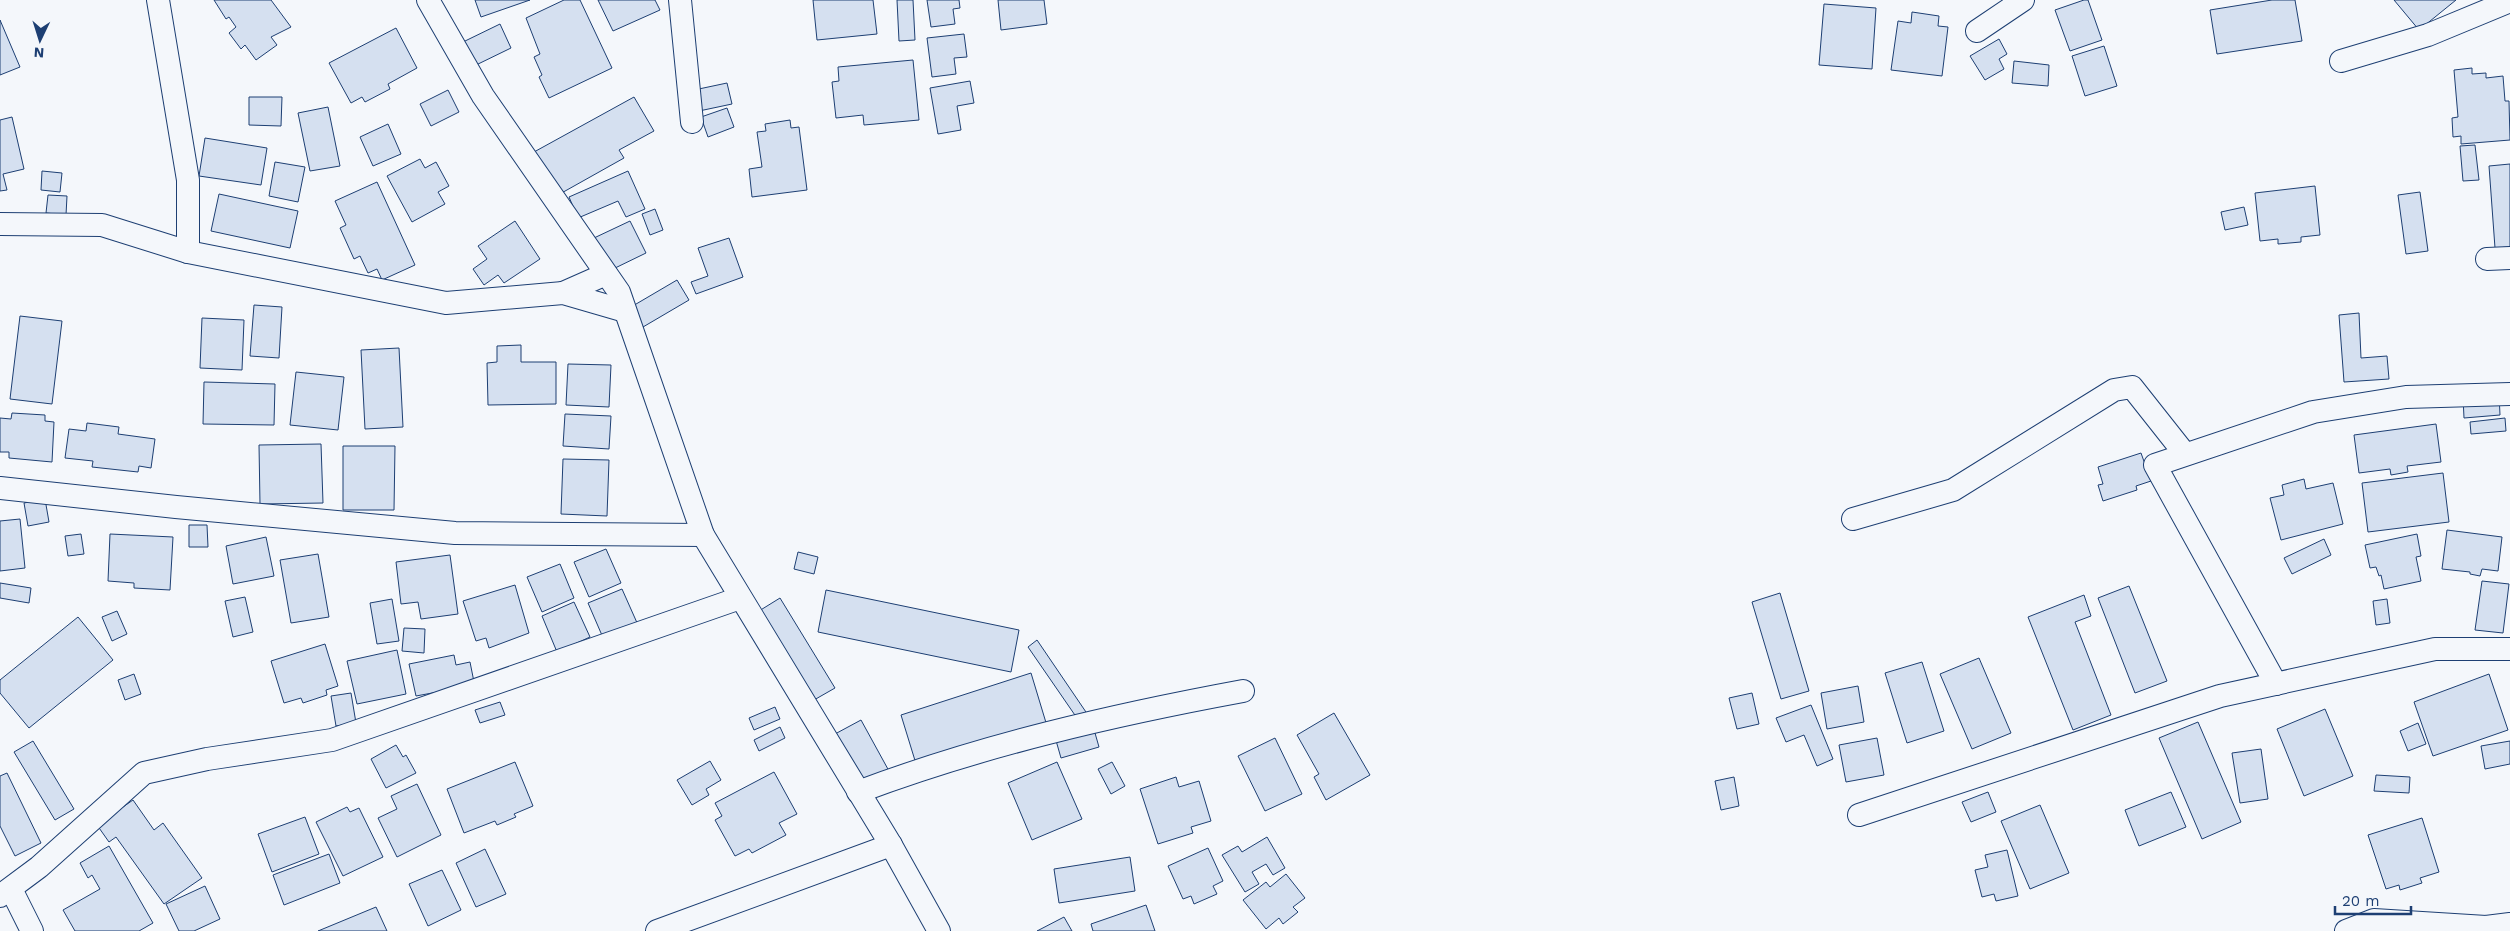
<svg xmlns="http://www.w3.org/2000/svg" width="2510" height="931" viewBox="0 0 2510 931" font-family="'Work Sans',sans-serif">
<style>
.building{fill:#d5e0f0;stroke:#1d3f73}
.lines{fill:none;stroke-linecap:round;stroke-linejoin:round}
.minor-casing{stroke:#1d3f73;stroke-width:24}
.minor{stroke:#f4f7fb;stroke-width:22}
</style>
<rect width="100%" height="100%" fill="#f4f7fb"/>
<g class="building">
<path d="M 214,0 L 271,0 L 291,27 L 271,37 L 277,45 L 256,60 L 245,45 L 241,49 L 229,33 L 236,27 L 229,17 L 226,19 Z"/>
<path d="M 475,0 L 530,0 L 481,17 Z"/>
<path d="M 564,0 L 580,0 L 612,68 L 549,98 L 539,77 L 542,75 L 534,57 L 540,54 L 526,18 Z"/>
<path d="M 598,0 L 655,0 L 660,10 L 613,31 Z"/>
<path d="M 813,0 L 873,0 L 877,34 L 817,40 Z"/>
<path d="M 897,0 L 913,0 L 915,40 L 899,41 Z"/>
<path d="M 927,0 L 959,0 L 960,8 L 953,9 L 955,24 L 931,27 Z"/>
<path d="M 998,0 L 1044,0 L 1047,24 L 1001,30 Z"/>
<path d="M 2084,0 L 2088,0 L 2102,40 L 2070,51 L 2055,10 Z"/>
<path d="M 2272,0 L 2295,0 L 2302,41 L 2217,54 L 2210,10 Z"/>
<path d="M 2394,0 L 2456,0 L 2419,30 Z"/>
<path d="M 1824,4 L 1876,8 L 1872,69 L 1819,65 Z"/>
<path d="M 1912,12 L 1939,16 L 1938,26 L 1948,27 L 1942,76 L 1891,70 L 1898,21 L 1911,23 Z"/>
<path d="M 0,20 L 20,67 L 0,75 Z"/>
<path d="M 500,24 L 511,48 L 474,66 L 463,42 Z"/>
<path d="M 396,28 L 417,68 L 388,84 L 390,89 L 365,102 L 362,97 L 351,103 L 329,63 Z"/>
<path d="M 964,34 L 967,57 L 954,58 L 956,74 L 932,77 L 927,38 Z"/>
<path d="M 1999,39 L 2007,54 L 1999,59 L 2004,69 L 1985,80 L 1970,56 Z"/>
<path d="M 2104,46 L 2117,86 L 2085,96 L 2072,56 Z"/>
<path d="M 913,60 L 919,120 L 864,125 L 863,115 L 836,118 L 832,82 L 839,81 L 838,67 Z"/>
<path d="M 2014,61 L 2049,65 L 2048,86 L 2012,83 Z"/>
<path d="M 2472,68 L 2472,74 L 2486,73 L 2486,78 L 2503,76 L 2505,101 L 2509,101 L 2510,140 L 2461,144 L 2461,136 L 2453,137 L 2452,118 L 2458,117 L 2454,70 Z"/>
<path d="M 970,81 L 974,103 L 957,106 L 961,130 L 938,134 L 930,88 Z"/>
<path d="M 727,83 L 732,104 L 699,111 L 694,90 Z"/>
<path d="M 448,90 L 459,112 L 431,126 L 420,104 Z"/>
<path d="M 249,97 L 282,97 L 281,126 L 249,125 Z"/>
<path d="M 634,97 L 654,131 L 619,150 L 624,158 L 558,195 L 534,152 Z"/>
<path d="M 328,107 L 340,166 L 310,171 L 298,113 Z"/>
<path d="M 727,108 L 734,127 L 708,137 L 701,117 Z"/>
<path d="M 12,117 L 24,169 L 3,174 L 7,190 L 0,191 L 0,120 Z"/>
<path d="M 790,120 L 791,128 L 799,127 L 807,190 L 752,197 L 749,169 L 762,167 L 757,132 L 766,131 L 765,124 Z"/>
<path d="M 388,124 L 401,154 L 373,166 L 360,137 Z"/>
<path d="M 205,138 L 267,148 L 261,185 L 199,176 Z"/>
<path d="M 2475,145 L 2479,180 L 2463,181 L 2460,146 Z"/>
<path d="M 420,159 L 425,168 L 436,162 L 449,186 L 438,192 L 445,204 L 412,222 L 387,176 Z"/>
<path d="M 275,162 L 305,167 L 298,202 L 269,196 Z"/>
<path d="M 2510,164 L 2510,247 L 2495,248 L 2489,166 Z"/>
<path d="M 42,171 L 62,173 L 60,192 L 41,190 Z"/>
<path d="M 628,171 L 645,209 L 626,217 L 618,201 L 578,218 L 569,197 Z"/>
<path d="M 377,182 L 415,265 L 382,280 L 377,269 L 368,273 L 360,256 L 354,259 L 340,228 L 346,225 L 335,201 Z"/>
<path d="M 2315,186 L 2320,235 L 2301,237 L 2301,242 L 2278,244 L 2278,239 L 2260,241 L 2255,193 Z"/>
<path d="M 2420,192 L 2428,251 L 2406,254 L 2398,195 Z"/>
<path d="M 219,194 L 298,211 L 290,248 L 211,231 Z"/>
<path d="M 48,195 L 67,196 L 66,215 L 46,213 Z"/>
<path d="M 2244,207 L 2248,225 L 2225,230 L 2221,212 Z"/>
<path d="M 655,209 L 663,230 L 650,235 L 642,214 Z"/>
<path d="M 515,221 L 540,259 L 504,283 L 498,275 L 484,285 L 473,269 L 487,259 L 478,246 Z"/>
<path d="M 630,221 L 646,253 L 611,270 L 594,238 Z"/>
<path d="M 729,238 L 743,277 L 696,294 L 691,282 L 708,276 L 698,248 Z"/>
<path d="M 677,280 L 689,300 L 643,327 L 631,307 Z"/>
<path d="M 254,305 L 282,307 L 279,358 L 250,356 Z"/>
<path d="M 2359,313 L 2361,358 L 2387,356 L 2389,379 L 2344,382 L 2339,315 Z"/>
<path d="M 20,316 L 62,321 L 52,404 L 10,399 Z"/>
<path d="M 202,318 L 244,320 L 242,370 L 200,368 Z"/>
<path d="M 521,345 L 521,362 L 556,362 L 556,404 L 488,405 L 487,363 L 497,362 L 497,346 Z"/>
<path d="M 399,348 L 403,427 L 365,429 L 361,350 Z"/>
<path d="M 568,364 L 611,365 L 609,407 L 566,405 Z"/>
<path d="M 296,372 L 344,377 L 338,430 L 290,425 Z"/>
<path d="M 204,382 L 275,384 L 274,425 L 203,424 Z"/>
<path d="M 2499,394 L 2500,415 L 2464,418 L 2463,397 Z"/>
<path d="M 12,413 L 45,415 L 45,421 L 54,422 L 52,462 L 9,458 L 9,452 L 0,452 L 0,418 L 11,419 Z"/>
<path d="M 565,414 L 611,416 L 609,449 L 563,446 Z"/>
<path d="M 2505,418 L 2506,431 L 2471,434 L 2470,422 Z"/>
<path d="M 87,423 L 119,427 L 118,434 L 155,439 L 151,468 L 139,466 L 138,472 L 92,467 L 93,461 L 65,458 L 69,429 L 86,431 Z"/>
<path d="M 2436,424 L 2441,462 L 2407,466 L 2408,472 L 2391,475 L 2390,469 L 2359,473 L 2354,435 Z"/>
<path d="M 321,444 L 323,503 L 260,504 L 259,445 Z"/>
<path d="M 343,446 L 395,446 L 394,510 L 343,510 Z"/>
<path d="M 2141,453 L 2151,481 L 2136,486 L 2137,490 L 2103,501 L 2098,485 L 2103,484 L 2098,467 Z"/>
<path d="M 563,459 L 609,460 L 607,516 L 561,514 Z"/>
<path d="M 2443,473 L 2449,522 L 2368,532 L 2362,483 Z"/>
<path d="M 2304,479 L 2306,489 L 2333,483 L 2343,524 L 2281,540 L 2270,498 L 2284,495 L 2282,485 Z"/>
<path d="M 45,499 L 49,522 L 28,526 L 24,503 Z"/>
<path d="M 20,519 L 25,568 L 0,571 L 0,521 Z"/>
<path d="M 189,525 L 207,525 L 208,547 L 189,547 Z"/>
<path d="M 2447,530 L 2502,537 L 2498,571 L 2482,569 L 2480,576 L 2470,574 L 2470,572 L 2442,569 Z"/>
<path d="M 81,534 L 84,554 L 68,556 L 65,536 Z"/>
<path d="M 110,534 L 173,537 L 170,590 L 134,588 L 134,583 L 108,581 Z"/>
<path d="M 2417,534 L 2421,556 L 2416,557 L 2421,581 L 2384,589 L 2381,575 L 2379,576 L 2376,567 L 2370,568 L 2365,545 Z"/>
<path d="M 266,537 L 274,576 L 233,584 L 226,546 Z"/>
<path d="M 2324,539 L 2331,555 L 2292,574 L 2284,558 Z"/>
<path d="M 606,549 L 621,583 L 589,597 L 574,562 Z"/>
<path d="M 798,552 L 818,557 L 814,574 L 794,569 Z"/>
<path d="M 318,554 L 329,617 L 291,623 L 280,560 Z"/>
<path d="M 450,555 L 458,614 L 421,619 L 418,602 L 401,604 L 396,562 Z"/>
<path d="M 560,564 L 574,598 L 542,612 L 527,577 Z"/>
<path d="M 2482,581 L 2509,584 L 2503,633 L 2475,630 Z"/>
<path d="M 0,583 L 31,588 L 29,603 L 0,598 Z"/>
<path d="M 515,585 L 529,633 L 489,648 L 486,638 L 476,641 L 463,601 Z"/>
<path d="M 2129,586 L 2167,681 L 2135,693 L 2098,598 Z"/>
<path d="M 622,589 L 638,625 L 604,640 L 588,603 Z"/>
<path d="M 826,590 L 1019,630 L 1011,672 L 818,632 Z"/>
<path d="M 1780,593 L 1809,691 L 1781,699 L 1752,602 Z"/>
<path d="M 2084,595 L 2091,616 L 2075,622 L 2111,715 L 2073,730 L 2028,617 Z"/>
<path d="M 245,597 L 253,632 L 233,637 L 225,601 Z"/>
<path d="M 780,598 L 835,688 L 814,700 L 759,611 Z"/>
<path d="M 392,599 L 399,641 L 377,644 L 370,603 Z"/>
<path d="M 2387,599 L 2390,623 L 2376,625 L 2373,601 Z"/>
<path d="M 574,602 L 590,637 L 557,652 L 542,616 Z"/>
<path d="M 117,611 L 127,634 L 112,641 L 102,617 Z"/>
<path d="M 78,617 L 113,660 L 29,728 L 0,693 L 0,680 Z"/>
<path d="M 404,628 L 425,629 L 424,653 L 402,651 Z"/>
<path d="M 1037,640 L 1088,715 L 1079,721 L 1028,647 Z"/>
<path d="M 325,644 L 338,686 L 326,690 L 327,695 L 303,703 L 301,698 L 284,703 L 271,661 Z"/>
<path d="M 397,650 L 406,694 L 357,704 L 347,661 Z"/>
<path d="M 454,655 L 456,665 L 470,662 L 474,682 L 459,688 L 416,696 L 409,664 Z"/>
<path d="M 1979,658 L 2011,733 L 1972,749 L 1940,674 Z"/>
<path d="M 1922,662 L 1944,731 L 1907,743 L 1885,673 Z"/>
<path d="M 1031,673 L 1047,726 L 917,767 L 901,715 Z"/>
<path d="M 134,674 L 141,694 L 125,700 L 118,680 Z"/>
<path d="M 2489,674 L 2508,730 L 2433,756 L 2414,702 Z"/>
<path d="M 1858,686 L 1864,722 L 1827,729 L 1821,693 Z"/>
<path d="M 351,693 L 356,723 L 336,726 L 331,696 Z"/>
<path d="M 1752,693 L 1759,724 L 1737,729 L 1729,698 Z"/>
<path d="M 500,702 L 505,715 L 480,723 L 475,710 Z"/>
<path d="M 1811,705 L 1833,759 L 1817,766 L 1804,735 L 1786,742 L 1776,718 Z"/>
<path d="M 775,707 L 780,719 L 754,730 L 749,718 Z"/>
<path d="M 2325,709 L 2353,776 L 2304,796 L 2277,729 Z"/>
<path d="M 1334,713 L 1370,775 L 1326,800 L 1314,777 L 1319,774 L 1297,735 Z"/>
<path d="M 861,720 L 889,771 L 863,785 L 835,734 Z"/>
<path d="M 2198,722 L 2241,822 L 2202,839 L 2159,738 Z"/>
<path d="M 2418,723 L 2426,744 L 2408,751 L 2400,731 Z"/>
<path d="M 1093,726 L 1099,747 L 1061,758 L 1055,737 Z"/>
<path d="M 780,727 L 785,738 L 759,751 L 754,740 Z"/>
<path d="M 1275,738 L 1302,794 L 1265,811 L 1238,756 Z"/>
<path d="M 1877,738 L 1884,775 L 1846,782 L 1839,745 Z"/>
<path d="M 33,741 L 74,809 L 55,820 L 14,752 Z"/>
<path d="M 2510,741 L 2510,764 L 2485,769 L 2481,746 Z"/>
<path d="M 396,745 L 403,757 L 406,755 L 416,773 L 386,788 L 371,759 Z"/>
<path d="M 2261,749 L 2268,799 L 2240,803 L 2232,753 Z"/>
<path d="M 710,761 L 721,780 L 706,789 L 709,795 L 692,805 L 677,780 Z"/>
<path d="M 515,762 L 533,806 L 514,814 L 516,817 L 497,825 L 495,821 L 464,833 L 447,789 Z"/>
<path d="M 1057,762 L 1082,819 L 1032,840 L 1008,783 Z"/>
<path d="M 1112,762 L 1125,786 L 1111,794 L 1098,769 Z"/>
<path d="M 774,772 L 797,814 L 779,823 L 786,835 L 752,853 L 749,849 L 735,856 L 715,820 L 722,816 L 715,803 Z"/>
<path d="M 7,773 L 41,843 L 15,856 L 0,826 L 0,776 Z"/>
<path d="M 2376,775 L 2410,777 L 2409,793 L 2374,791 Z"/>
<path d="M 1176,777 L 1179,787 L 1199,781 L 1211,821 L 1191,827 L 1193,833 L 1158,844 L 1140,789 Z"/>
<path d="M 1734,777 L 1739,806 L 1721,810 L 1715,781 Z"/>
<path d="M 417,784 L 441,835 L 397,857 L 378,818 L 397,809 L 391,796 Z"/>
<path d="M 1988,792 L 1996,812 L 1971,822 L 1962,802 Z"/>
<path d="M 2171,792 L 2186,827 L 2139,846 L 2125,810 Z"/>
<path d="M 133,800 L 154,830 L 163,823 L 202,878 L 164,904 L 116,837 L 109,842 L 97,825 Z"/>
<path d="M 2040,805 L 2069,873 L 2030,889 L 2001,821 Z"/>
<path d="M 347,807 L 350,812 L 359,808 L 383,857 L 343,876 L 316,822 Z"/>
<path d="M 305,817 L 319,854 L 272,872 L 258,834 Z"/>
<path d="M 2422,818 L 2439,872 L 2420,878 L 2422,883 L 2400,890 L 2399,885 L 2386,889 L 2368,835 Z"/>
<path d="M 1267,837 L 1285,868 L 1273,875 L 1266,864 L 1252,872 L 1259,884 L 1245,892 L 1222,855 L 1238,846 L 1242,852 Z"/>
<path d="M 109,846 L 153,923 L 139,931 L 75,931 L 63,910 L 100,889 L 92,875 L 88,878 L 80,863 Z"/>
<path d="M 1208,848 L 1223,881 L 1213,886 L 1217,894 L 1194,904 L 1191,896 L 1183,899 L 1168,866 Z"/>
<path d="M 485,849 L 506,894 L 476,907 L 456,863 Z"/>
<path d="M 2007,850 L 2018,896 L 1996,901 L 1994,894 L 1982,897 L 1975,870 L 1988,867 L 1985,855 Z"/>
<path d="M 329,854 L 340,883 L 284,905 L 273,875 Z"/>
<path d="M 1130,857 L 1135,891 L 1059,903 L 1054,869 Z"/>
<path d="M 442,870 L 461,910 L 428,926 L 409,884 Z"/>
<path d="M 1286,874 L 1305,898 L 1293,907 L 1298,912 L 1283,924 L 1279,918 L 1266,929 L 1243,900 L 1266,882 L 1270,887 Z"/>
<path d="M 205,886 L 220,919 L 194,931 L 179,931 L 166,904 Z"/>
<path d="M 1146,905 L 1155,931 L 1093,931 L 1091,924 Z"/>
<path d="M 376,907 L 387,931 L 318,931 Z"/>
<path d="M 1064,917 L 1072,931 L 1037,931 Z"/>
</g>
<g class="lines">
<g class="minor-casing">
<g id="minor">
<path d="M 158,0 L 188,180 L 188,252"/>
<path d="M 428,0 L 483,96 L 619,292 L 703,535 L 891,845 L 939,931"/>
<path d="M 680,0 L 692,122"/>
<path d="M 1977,31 L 2023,0"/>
<path d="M 2341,61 L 2428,35 L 2510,1"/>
<path d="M 0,224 L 102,225 L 188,252 L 446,303 L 563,293 L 625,311"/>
<path d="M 2487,259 L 2510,258"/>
<path d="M 563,293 L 606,274"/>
<path d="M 0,488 L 176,507 L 455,533 L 703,535"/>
<path d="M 1853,519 L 1953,490 L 2114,390 L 2132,387 L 2185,454"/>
<path d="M 2276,684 L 2155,465 L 2313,412 L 2406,397 L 2510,394"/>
<path d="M 858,792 C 983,745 1113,715 1243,691"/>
<path d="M 1859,815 L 2220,696 L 2435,649 L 2510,649"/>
<path d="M 11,889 L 32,931"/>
<path d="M 0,896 L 39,867 L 144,773 L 207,759 L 332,740 L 740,598"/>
<path d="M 657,931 L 891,845"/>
<path d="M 2346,931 L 2374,920 L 2486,927 L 2510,924"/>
</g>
</g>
<use href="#minor" class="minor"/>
</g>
<g transform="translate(40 40) rotate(184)" stroke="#f4f7fb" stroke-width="4" paint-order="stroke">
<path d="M0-4L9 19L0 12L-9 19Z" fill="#1d3f73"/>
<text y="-8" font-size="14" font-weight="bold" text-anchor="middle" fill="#1d3f73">N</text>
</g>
<path d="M2335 906v8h76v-8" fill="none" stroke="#1d3f73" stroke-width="2.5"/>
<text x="2342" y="906" font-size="15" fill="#1d3f73" stroke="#f4f7fb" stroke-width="4" paint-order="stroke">20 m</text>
</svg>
